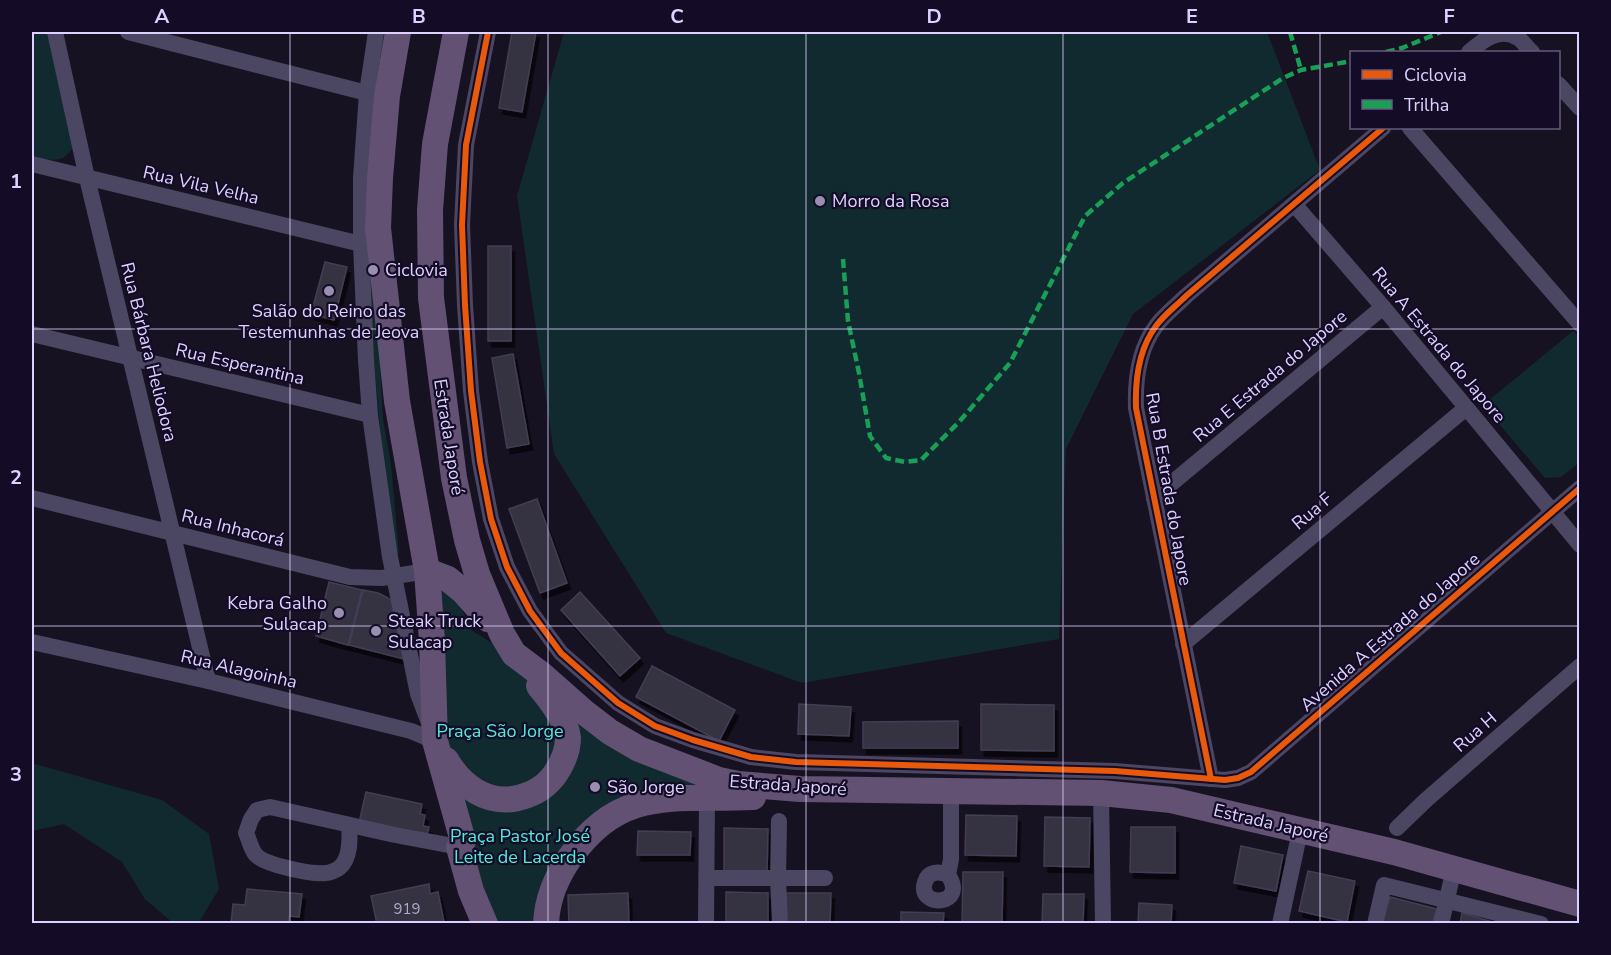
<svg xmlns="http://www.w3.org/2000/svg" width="1611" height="955" viewBox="0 0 1611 955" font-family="'Nunito Sans',sans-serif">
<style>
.green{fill:#102a2f}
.building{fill:#363043;stroke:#443d55;stroke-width:1.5;filter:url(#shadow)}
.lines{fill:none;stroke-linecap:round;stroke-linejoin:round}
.street{stroke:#4b4662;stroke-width:16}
.primary{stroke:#625173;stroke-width:26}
.quiet{stroke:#1a9f57;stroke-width:4.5;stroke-dasharray:9 4.5;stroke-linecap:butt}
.cycleway-casing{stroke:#140c27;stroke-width:10}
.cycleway{stroke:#e8590c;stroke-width:6}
.grid{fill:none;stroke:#ddd2ff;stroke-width:1.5;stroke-opacity:0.55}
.poi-dot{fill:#988fb1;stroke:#140c27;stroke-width:2}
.labels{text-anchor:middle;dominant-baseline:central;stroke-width:4.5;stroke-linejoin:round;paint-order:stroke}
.number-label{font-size:15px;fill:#b3aad0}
.street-label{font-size:18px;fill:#ddd2ff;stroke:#140c27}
.poi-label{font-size:18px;fill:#ddd2ff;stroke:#140c27;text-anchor:start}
.park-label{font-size:18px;fill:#51ecda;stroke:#140c27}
.neatline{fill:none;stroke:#ddd2ff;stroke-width:2}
.grid-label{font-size:20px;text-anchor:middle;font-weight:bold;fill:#ddd2ff}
</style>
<defs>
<filter id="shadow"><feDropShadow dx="3.5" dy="6" stdDeviation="0" flood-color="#0009"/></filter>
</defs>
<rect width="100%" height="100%" fill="#171221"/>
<g class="green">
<path d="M 32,32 L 47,32 L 73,146 C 65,165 48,160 32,156 Z"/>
<path d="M 380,32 L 394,32 L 377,304 L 383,419 L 391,464 L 399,554 L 392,555 L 369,309 Z"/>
<path d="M 564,32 L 1267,32 L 1320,170 L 1133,314 L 1066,449 L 1059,639 L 802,683 L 666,633 L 554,454 L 517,196 Z"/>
<path d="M 1573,331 L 1580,338 L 1579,463 L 1561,477 L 1545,478 L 1483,405 Z"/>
<path d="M 440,588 C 457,595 464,613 471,630 L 726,790 L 625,814 L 578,853 L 550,923 L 490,923 L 446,778 Z"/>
<path d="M 32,763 L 162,800 L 209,834 L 219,889 L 199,922 L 173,923 L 145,899 L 122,862 L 64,824 L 32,831 Z"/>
</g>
<g class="building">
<path d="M 512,32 L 536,32 L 522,112 L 499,108 Z"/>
<rect x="488" y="246" width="23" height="95"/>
<path d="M 325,262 L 347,267 L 334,320 L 311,314 Z"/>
<path d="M 513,354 L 529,444 L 507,448 L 492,358 Z"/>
<path d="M 537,499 L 567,583 L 540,593 L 509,509 Z"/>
<path d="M 329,582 L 362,590 L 348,645 L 316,636 Z"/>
<path d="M 363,590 L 378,593 L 386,597 L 392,601 L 404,659 L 349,645 Z"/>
<path d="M 580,592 L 640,658 L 620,676 L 561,610 Z"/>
<path d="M 652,666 L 735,710 L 719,741 L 636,697 Z"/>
<path d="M 799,704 L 851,707 L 849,736 L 798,734 Z"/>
<path d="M 981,704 L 1054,705 L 1054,751 L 981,750 Z"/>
<path d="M 958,721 L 958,748 L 863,748 L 863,722 Z"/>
<path d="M 366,792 L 422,804 L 420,814 L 425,815 L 423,826 L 429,827 L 426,838 L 359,823 Z"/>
<path d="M 966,815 L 1017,816 L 1016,856 L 965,855 Z"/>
<path d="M 1045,817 L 1090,818 L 1089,867 L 1044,866 Z"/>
<path d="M 1131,827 L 1175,827 L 1175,873 L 1130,872 Z"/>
<path d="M 724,828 L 768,829 L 767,875 L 724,874 Z"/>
<path d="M 638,831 L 691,832 L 690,855 L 637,855 Z"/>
<path d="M 1241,846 L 1283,855 L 1276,891 L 1234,883 Z"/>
<path d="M 1308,871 L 1355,881 L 1347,922 L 1299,911 Z"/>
<path d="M 963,872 L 1003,872 L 1002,924 L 962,924 Z"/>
<path d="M 429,884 L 430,894 L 438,892 L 444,922 L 434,924 L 397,924 L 397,922 L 377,924 L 371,896 Z"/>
<path d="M 247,889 L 302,894 L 299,917 L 289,916 L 288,924 L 231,924 L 233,904 L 245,905 Z"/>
<path d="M 726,892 L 768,893 L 768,924 L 726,924 Z"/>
<path d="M 628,893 L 629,924 L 569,924 L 568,895 Z"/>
<path d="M 786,893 L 831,893 L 830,924 L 786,924 Z"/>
<path d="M 1043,894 L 1084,894 L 1083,924 L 1042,924 Z"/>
<path d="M 1390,897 L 1437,909 L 1432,924 L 1382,924 Z"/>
<path d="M 1139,903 L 1172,905 L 1171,924 L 1138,924 Z"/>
<path d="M 901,912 L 944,913 L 943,924 L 901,924 Z"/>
<path d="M 1462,913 L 1499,924 L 1460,924 Z"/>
</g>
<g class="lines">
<g class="street">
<path d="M 55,32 L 87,178 L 208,681"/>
<path d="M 128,32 L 367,93"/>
<path d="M 376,32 L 367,93 L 361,178 L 361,244 L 366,360 L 370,415 L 390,557 L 418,694 L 429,723"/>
<path d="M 488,32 L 466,145 L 462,225 L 465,305 L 471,391 L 480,462 L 491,519 L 507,567 L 530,611 L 561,653 L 618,703 L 655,726 L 693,740 L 751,757 L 796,762 L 1115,771 L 1225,780 L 1238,778 L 1251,772 L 1580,488"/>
<path d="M 1469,52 C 1482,41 1500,26 1518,38 C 1523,41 1527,48 1532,52"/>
<path d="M 1558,84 L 1580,108"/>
<path d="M 1410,128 L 1580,324"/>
<path d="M 32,164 L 361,244"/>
<path d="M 1294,204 L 1383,307 L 1580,545"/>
<path d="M 32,334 L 370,415"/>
<path d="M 32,498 L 350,577 L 382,578 L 427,571"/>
<path d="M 1154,498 L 1383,307"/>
<path d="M 32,642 L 208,681 L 411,731 L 435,741"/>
<path d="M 1183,644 L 1466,408"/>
<path d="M 1211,779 L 1136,408 C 1135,380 1138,350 1156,326 C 1164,315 1176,306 1186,296 L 1383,128"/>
<path d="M 1101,793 L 1103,924"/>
<path d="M 779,821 L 778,878 L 780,924"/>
<path d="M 349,825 C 350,838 351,859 339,868 C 337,870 329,873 326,873 C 313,875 265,865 256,855 C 251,850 249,839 246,833 L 251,819 L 257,810 L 270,807 L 395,835 L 459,847"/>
<path d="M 1397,828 L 1426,800 L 1580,666"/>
<path d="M 948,875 C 940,871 928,871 925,882 C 916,909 969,906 948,875 L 951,859 L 951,790"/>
<path d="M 707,878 L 825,878"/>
<path d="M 706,924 L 707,798"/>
<path d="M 1280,924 L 1300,831"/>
<path d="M 1375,924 L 1384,885 L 1541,924"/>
<path d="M 1441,924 L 1454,869"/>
</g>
<g class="primary">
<path d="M 398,32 L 387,96 L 380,178 L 378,228 L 397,401 L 427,571 L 432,641 L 435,741 L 463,841 L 459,847 L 471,891 L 485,924"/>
<path d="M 456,32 L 435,144 L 430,210 L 431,298 L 454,478 L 467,540 L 477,574 L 502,634 L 514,654 L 542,675 L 584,712 L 610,732 L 639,749 L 719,780 L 738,784 L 800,789 L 1101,793 L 1171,800 L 1394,852 L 1580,904"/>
<path d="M 427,571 L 448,579 L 464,592 L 488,619"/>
<path d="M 446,760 C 461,786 487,805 518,798 C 533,794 543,789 553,777 C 561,766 568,752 568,738 C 566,719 551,700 539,686"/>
<path d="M 546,924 C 547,898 556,877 571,856 C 622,784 677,801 753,797"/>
</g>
<g class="quiet">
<path d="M 1290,32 L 1301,70"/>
<path d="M 1386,52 L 1402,48 L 1441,32"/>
<path d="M 843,259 L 848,321 L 859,373 L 870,436 L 886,458 L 905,462 L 921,460 L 959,422 L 1010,363 L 1085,216 L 1123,183 L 1283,78 L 1301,70 L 1352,61"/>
</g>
<g class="cycleway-casing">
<g id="cycleway">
<path d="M 488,32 L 466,145 L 462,225 L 465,305 L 471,391 L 480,462 L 491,519 L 507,567 L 530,611 L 561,653 L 618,703 L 655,726 L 693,740 L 751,757 L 796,762 L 1115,771 L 1225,780 L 1238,778 L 1251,772 L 1580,488"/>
<path d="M 1211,779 L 1136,408 C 1135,380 1138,350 1156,326 C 1164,315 1176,306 1186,296 L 1383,128"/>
</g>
</g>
<use href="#cycleway" class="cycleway"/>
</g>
<path class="grid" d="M 290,32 L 290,924M 548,32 L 548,924M 806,32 L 806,924M 1063,32 L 1063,924M 1320,32 L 1320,924M 32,329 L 1580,329M 32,626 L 1580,626"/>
<g class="poi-dot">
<circle cx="820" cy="201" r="6"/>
<circle cx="373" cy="270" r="6"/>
<circle cx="329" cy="291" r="6"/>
<circle cx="339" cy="613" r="6"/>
<circle cx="376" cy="631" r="6"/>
<circle cx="595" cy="787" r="6"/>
</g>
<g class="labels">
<g class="number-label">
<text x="407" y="909">919</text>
</g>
<g class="street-label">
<text transform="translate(201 185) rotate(13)">Rua Vila Velha</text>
<text transform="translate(1439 345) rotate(50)">Rua A Estrada do Japore</text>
<text transform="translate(149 352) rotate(76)">Rua Bárbara Heliodora</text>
<text transform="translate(240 364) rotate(13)">Rua Esperantina</text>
<text transform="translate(1270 376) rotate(-40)">Rua E Estrada do Japore</text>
<text transform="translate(449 437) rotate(81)">Estrada Japoré</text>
<text transform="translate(1169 489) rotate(80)">Rua B Estrada do Japore</text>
<text transform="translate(1312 511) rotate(-40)">Rua F</text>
<text transform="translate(233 528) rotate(14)">Rua Inhacorá</text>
<text transform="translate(1390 632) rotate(-41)">Avenida A Estrada do Japore</text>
<text transform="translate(239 669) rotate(13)">Rua Alagoinha</text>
<text transform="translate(1475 732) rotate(-41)">Rua H</text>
<text transform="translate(788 785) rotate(4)">Estrada Japoré</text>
<text transform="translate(1271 823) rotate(13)">Estrada Japoré</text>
</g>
<g class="poi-label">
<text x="832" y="201">Morro da Rosa</text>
<text x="385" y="270">Ciclovia</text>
<text x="329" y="311" text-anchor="middle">Salão do Reino das<tspan x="329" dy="21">Testemunhas de Jeova</tspan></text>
<text x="327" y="603" text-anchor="end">Kebra Galho<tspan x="327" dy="21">Sulacap</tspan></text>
<text x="388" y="621">Steak Truck<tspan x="388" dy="21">Sulacap</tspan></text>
<text x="607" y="787">São Jorge</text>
</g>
<g class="park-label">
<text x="500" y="731">Praça São Jorge</text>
<text x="520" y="836">Praça Pastor José<tspan x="520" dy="21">Leite de Lacerda</tspan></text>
</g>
</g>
<rect width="1611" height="955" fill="none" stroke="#140c27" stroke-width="66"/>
<rect x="1350" y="51" width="210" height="78" fill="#140c27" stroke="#645b7d" stroke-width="1.5"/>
<rect x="1362" y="70" width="30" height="9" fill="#e8590c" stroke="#645b7d" stroke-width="1.5"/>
<text x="1404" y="81" font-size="18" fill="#ddd2ff">Ciclovia</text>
<rect x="1362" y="100" width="30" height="9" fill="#1a9f57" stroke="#645b7d" stroke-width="1.5"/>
<text x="1404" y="111" font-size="18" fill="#ddd2ff">Trilha</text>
<rect x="33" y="33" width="1545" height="889" class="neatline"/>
<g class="grid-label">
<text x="162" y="23">A</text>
<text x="419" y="23">B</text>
<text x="677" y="23">C</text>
<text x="934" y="23">D</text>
<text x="1192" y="23">E</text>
<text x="1449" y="23">F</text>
<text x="16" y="188">1</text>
<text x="16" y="484">2</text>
<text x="16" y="781">3</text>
</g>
</svg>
